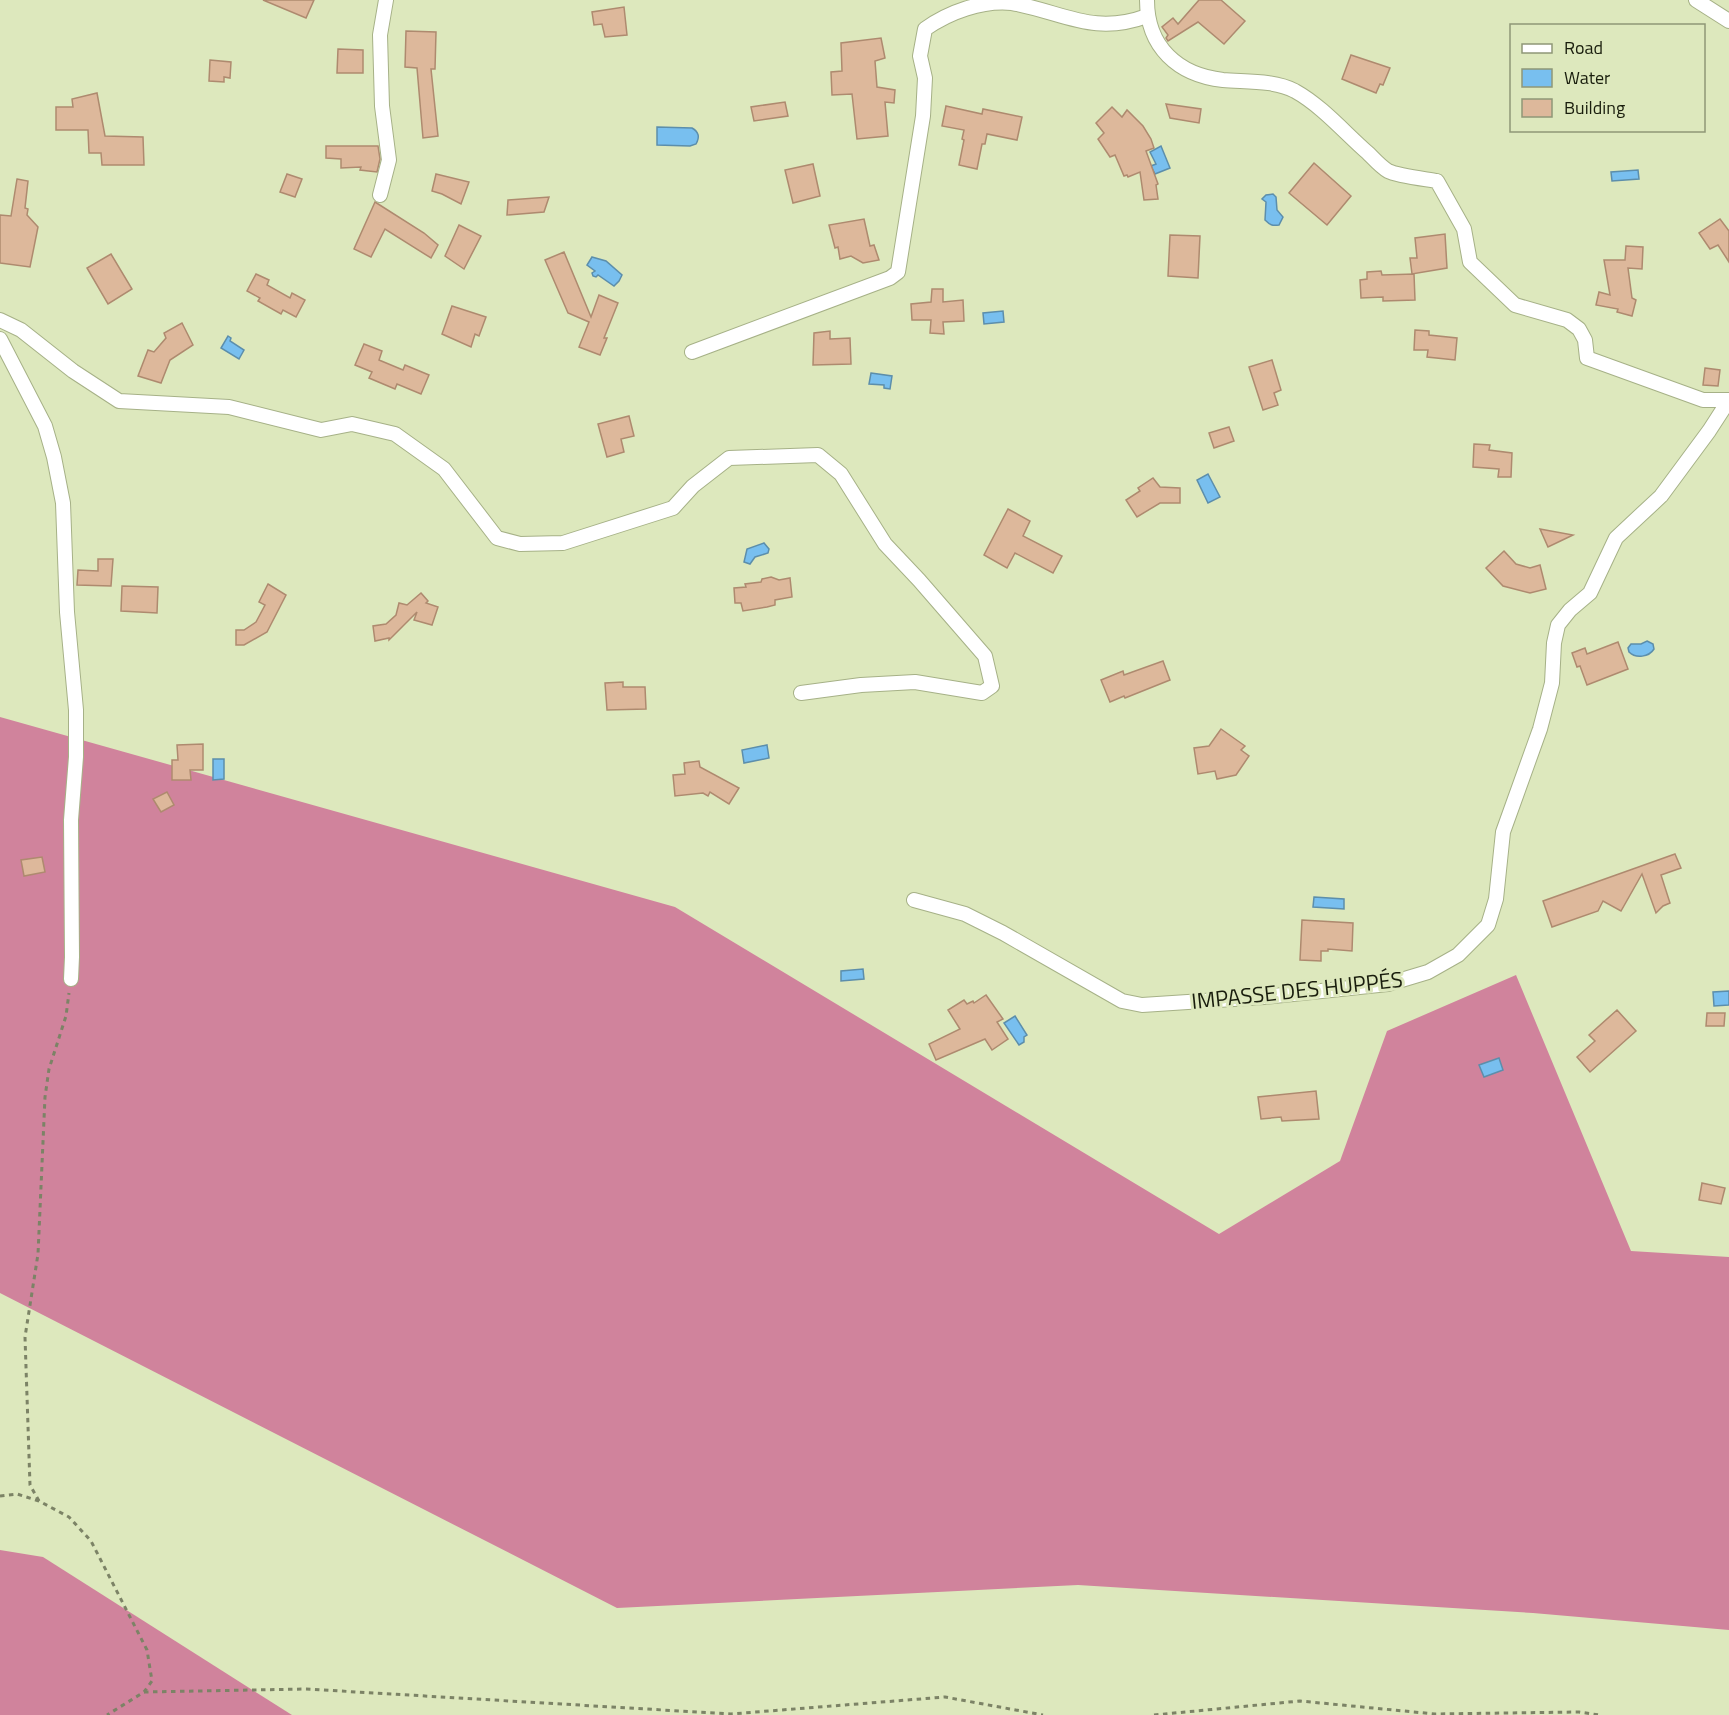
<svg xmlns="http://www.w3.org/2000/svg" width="1729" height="1715" viewBox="0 0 1729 1715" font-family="'Titillium Web',sans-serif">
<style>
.forest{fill:#d0839c}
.water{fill:#78bfef;stroke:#5c8eab;stroke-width:1.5}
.building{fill:#ddb89b;stroke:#ae8a6f;stroke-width:1.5}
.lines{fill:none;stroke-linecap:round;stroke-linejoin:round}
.minor-casing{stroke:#a6b187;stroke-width:16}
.path{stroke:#7c8366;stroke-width:3;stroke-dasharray:4.5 4.5;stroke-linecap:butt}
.minor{stroke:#fff;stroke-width:14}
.labels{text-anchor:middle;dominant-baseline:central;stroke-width:6;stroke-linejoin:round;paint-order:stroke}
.street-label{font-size:22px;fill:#191d0d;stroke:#dde8bd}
</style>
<rect width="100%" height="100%" fill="#dde8bd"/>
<g class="forest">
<path d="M 0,717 L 675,907 L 1219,1234 L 1340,1161 L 1387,1031 L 1516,975 L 1631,1251 L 1729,1257 L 1729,1630 L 1533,1613 L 1078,1585 L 617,1608 L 0,1293 Z"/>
<path d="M 0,1550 L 43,1557 L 292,1715 L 0,1715 Z"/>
</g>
<g class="water">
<path d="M 657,127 L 692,128 C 699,132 700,137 696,144 L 690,146 L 657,145 Z"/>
<path d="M 1161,146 L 1170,168 L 1155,174 L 1151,166 L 1156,164 L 1150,152 Z"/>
<path d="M 1638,170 L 1639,179 L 1612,181 L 1611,172 Z"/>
<path d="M 1273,194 L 1276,197 L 1277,210 L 1283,217 L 1279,225 C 1272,226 1270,225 1265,220 L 1266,202 L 1262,199 L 1266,195 Z"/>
<path d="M 592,257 L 606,261 L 622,275 L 619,281 L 614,286 L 598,275 L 596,277 L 593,276 L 592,273 L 595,271 L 587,265 Z"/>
<path d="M 1003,311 L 1004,322 L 984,324 L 983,313 Z"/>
<path d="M 228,336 L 231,338 L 230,341 L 244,350 L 239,359 L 221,348 Z"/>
<path d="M 871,373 L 892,376 L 890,389 L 884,388 L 884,385 L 869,384 Z"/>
<path d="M 1208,474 L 1220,497 L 1208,503 L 1197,480 Z"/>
<path d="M 764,543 L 769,549 L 768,553 L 755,557 L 750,564 L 744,562 L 747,549 Z"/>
<path d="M 1647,641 L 1653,644 L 1654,649 C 1649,657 1636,659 1629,652 L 1628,648 L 1631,644 L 1641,644 Z"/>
<path d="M 767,745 L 769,758 L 744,763 L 742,750 Z"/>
<path d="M 213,759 L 224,759 L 224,779 L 213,780 Z"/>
<path d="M 1314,897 L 1344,899 L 1344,909 L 1313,907 Z"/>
<path d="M 863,969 L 864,979 L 841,981 L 841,971 Z"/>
<path d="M 1729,991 L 1729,1005 L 1714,1006 L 1713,992 Z"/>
<path d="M 1015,1016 L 1027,1035 L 1024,1037 L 1024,1042 L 1019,1045 L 1004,1023 Z"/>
<path d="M 1499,1058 L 1503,1070 L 1484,1077 L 1479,1065 Z"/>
</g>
<g class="building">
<path d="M 263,0 L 314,0 L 306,18 Z"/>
<path d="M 1199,0 L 1221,0 L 1245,21 L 1224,44 L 1198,22 L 1168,41 L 1166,38 L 1168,35 L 1162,27 L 1173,18 L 1178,24 Z"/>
<path d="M 624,7 L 627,35 L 605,37 L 602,24 L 594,25 L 592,12 Z"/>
<path d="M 406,31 L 436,32 L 435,69 L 431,69 L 438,136 L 423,138 L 417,68 L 405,67 Z"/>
<path d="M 881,38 L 885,58 L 875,61 L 877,87 L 895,90 L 894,103 L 885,102 L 888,136 L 857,139 L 852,94 L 832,95 L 831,72 L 842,71 L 841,43 Z"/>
<path d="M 338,49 L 363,50 L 363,73 L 337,73 Z"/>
<path d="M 1351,55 L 1390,68 L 1383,85 L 1380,84 L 1376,93 L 1342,79 Z"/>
<path d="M 210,60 L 231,62 L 230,78 L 224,77 L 224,82 L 209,81 Z"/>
<path d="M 97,93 L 105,136 L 143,137 L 144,165 L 102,165 L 101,153 L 89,153 L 88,130 L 56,130 L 56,107 L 73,107 L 72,99 Z"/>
<path d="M 785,102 L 788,116 L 754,121 L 751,107 Z"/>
<path d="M 1166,104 L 1201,109 L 1199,123 L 1170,118 Z"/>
<path d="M 946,106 L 982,114 L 983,109 L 1022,117 L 1017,140 L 987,134 L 985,144 L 982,144 L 977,169 L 959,165 L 964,140 L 962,139 L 964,130 L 942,126 Z"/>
<path d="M 1112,107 L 1122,117 L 1127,110 L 1143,126 L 1151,139 L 1154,148 L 1146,151 L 1158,184 L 1156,185 L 1158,199 L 1144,200 L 1140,172 L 1128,177 L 1127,175 L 1124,176 L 1115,155 L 1110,157 L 1098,139 L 1104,133 L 1096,123 Z"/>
<path d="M 326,146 L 378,146 L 380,159 L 377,172 L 360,170 L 361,167 L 341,168 L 341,159 L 326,158 Z"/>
<path d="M 1314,163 L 1351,196 L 1327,225 L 1289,193 Z"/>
<path d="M 813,164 L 820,196 L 793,203 L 785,170 Z"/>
<path d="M 287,174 L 302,179 L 295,197 L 280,192 Z"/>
<path d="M 436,174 L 469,182 L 461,204 L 442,194 L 432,191 Z"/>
<path d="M 17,179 L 28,181 L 25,208 L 28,209 L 27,215 L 38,227 L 30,267 L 0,263 L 0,215 L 11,216 Z"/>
<path d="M 549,197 L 544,212 L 507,215 L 508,200 Z"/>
<path d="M 375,202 L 424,233 L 438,245 L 431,258 L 385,229 L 371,257 L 354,249 Z"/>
<path d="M 864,219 L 870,246 L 874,245 L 879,260 L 863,263 L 851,256 L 840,259 L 838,247 L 835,248 L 829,225 Z"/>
<path d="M 1720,219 L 1729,231 L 1729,262 L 1718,245 L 1710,249 L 1699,233 Z"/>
<path d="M 459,225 L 481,236 L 464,269 L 445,256 Z"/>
<path d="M 1445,234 L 1447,268 L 1412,274 L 1410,258 L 1417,258 L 1415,238 Z"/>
<path d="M 1170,235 L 1200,236 L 1198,278 L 1168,276 Z"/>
<path d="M 1626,246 L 1643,247 L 1642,269 L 1628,268 L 1632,298 L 1636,300 L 1632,316 L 1617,312 L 1618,309 L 1596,305 L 1599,292 L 1610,295 L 1604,260 L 1625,260 Z"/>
<path d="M 564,252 L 591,317 L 599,295 L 618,303 L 604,338 L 607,338 L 600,355 L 579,347 L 589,322 L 568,313 L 545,260 Z"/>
<path d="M 111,254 L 132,289 L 108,304 L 87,268 Z"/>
<path d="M 1381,271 L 1382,275 L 1414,274 L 1415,300 L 1383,301 L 1383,297 L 1361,298 L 1360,280 L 1367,279 L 1367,272 Z"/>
<path d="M 256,274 L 269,280 L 267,285 L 290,298 L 292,293 L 305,300 L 296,317 L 283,310 L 281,314 L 258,301 L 260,298 L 247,291 Z"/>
<path d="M 932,289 L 943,289 L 943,302 L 963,300 L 964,321 L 943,322 L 944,334 L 930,333 L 931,320 L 912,320 L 911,304 L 931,302 Z"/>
<path d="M 452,306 L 486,317 L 479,336 L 475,334 L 471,347 L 442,334 Z"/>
<path d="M 182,323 L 193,345 L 170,360 L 161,383 L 138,376 L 148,350 L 154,352 L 166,338 L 164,333 Z"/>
<path d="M 1415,330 L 1429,331 L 1429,335 L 1457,338 L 1455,360 L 1427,357 L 1428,350 L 1414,350 Z"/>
<path d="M 830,331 L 830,339 L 850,338 L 851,364 L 813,365 L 814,333 Z"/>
<path d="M 364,344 L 382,351 L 379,360 L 403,370 L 405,365 L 429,375 L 421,394 L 397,384 L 395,389 L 369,378 L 372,372 L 355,365 Z"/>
<path d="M 1272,360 L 1281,390 L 1274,393 L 1278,405 L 1263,410 L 1249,367 Z"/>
<path d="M 1705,368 L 1720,370 L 1718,386 L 1703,385 Z"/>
<path d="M 629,416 L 634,436 L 621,439 L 624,452 L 607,457 L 598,424 Z"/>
<path d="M 1229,427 L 1234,441 L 1214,448 L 1209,433 Z"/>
<path d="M 1474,444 L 1490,445 L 1489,450 L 1512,453 L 1511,477 L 1498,477 L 1499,469 L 1473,467 Z"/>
<path d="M 1153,478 L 1160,487 L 1180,488 L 1180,503 L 1160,503 L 1137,517 L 1126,500 L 1140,491 L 1138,488 Z"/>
<path d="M 1008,509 L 1030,521 L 1023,536 L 1062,556 L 1053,573 L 1015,553 L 1007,568 L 984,555 Z"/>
<path d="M 1540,529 L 1573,535 L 1548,547 Z"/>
<path d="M 1504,551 L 1516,564 L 1530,568 L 1540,565 L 1546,589 L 1530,593 L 1503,586 L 1486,568 Z"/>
<path d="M 98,559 L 113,559 L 111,586 L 77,585 L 78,570 L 98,571 Z"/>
<path d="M 771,577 L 779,580 L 790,578 L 792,597 L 775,600 L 775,605 L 767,607 L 743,611 L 741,603 L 735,603 L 734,588 L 746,587 L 745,584 L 761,582 L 762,579 Z"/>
<path d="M 268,584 L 286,595 L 267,632 L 244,645 L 236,645 L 236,630 L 244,630 L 256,622 L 265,605 L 259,602 Z"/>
<path d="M 122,586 L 158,587 L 157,613 L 121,611 Z"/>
<path d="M 421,593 L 428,601 L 426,603 L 438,607 L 432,625 L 414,620 L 417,612 L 389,640 L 389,638 L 375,641 L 373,626 L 386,624 L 396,615 L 399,603 L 407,605 Z"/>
<path d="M 1618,642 L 1628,669 L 1587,685 L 1580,666 L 1577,667 L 1572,653 L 1585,648 L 1587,654 Z"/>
<path d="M 1163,661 L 1170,680 L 1125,698 L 1124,696 L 1110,702 L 1101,680 L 1123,671 L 1124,675 Z"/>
<path d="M 623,682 L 623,687 L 645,687 L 646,709 L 607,710 L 605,683 Z"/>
<path d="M 1221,729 L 1245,746 L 1241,750 L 1249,756 L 1236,775 L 1217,779 L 1215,771 L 1198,774 L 1194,748 L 1209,746 Z"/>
<path d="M 203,744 L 203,770 L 190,770 L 191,780 L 172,780 L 172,760 L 178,760 L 177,745 Z"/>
<path d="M 699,761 L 700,767 L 739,788 L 729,804 L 710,792 L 708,796 L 703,793 L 675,796 L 673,775 L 685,774 L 684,763 Z"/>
<path d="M 167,792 L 174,805 L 161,812 L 153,799 Z"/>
<path d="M 1675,854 L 1681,868 L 1661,875 L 1670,903 L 1663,906 L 1656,913 L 1642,874 L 1621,911 L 1603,901 L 1598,911 L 1552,927 L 1543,901 Z"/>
<path d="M 42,857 L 45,872 L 24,876 L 21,860 Z"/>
<path d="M 1302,920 L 1353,923 L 1352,951 L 1328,949 L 1328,951 L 1321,951 L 1321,961 L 1300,960 Z"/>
<path d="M 986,995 L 1003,1019 L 997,1022 L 1008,1039 L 992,1050 L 985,1039 L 936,1060 L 929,1044 L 960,1029 L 948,1010 L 964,1000 L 967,1004 L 973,1001 L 974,1003 Z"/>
<path d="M 1617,1010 L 1636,1031 L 1590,1072 L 1577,1057 L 1595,1041 L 1589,1035 Z"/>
<path d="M 1707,1013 L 1725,1013 L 1724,1026 L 1706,1026 Z"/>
<path d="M 1316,1091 L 1319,1119 L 1282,1121 L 1281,1117 L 1261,1119 L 1258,1097 Z"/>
<path d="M 1702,1183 L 1725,1188 L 1721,1204 L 1699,1200 Z"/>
</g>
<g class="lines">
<g class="minor-casing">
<g id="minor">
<path d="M 1147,0 C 1147,47 1178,75 1223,80 C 1246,82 1274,80 1295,91 C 1322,106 1345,133 1368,153 C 1374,159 1381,167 1388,171 C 1398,176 1426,179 1437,181 L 1464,229 L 1470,262 L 1515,305 L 1567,320 L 1579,329 L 1585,340 L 1587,358 L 1703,400 L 1729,400"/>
<path d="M 1696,0 L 1729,21"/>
<path d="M 380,195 L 389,160 L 382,106 L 380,35 L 386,0"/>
<path d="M 0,320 L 21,330 L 73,371 L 119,401 L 229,407 L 321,430 L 352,424 L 395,434 L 444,469 L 497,538 L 520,544 L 563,543 L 673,508 L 693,486 L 729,458 L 818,455 L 841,474 L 885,544 L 919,580 L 985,656 L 992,686 L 982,693 L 915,682 L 861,685 L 801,693"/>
<path d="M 0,339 L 45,426 L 54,457 L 63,503 L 67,612 L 76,710 L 76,757 L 71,820 L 72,957 L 71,979"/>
<path d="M 692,352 L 890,278 L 898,272 L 923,116 L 925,78 L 920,56 L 925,29 C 949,12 982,0 1012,3 C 1063,12 1093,36 1147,16"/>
<path d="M 914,900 L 965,914 L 1003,933 L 1122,1001 L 1142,1005 L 1264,997 L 1388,984 L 1428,972 L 1458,955 L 1488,925 L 1496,899 L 1503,832 L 1540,729 L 1552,683 L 1554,643 L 1558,625 L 1570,610 L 1590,593 L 1616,538 L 1661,496 L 1709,431 L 1729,400"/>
</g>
</g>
<g class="path">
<path d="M 0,1496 L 17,1494 L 39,1501 L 69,1517 L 91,1541 L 147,1650 L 152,1681 L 144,1692 L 107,1715"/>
<path d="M 39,1501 L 30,1485 L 25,1337 L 38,1254 L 45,1097 L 49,1069 L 66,1016 L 69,993"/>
<path d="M 144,1692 L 306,1689 L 731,1714 L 945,1697 L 1043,1715"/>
<path d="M 1154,1715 L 1300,1701 L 1435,1714 L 1579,1712 L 1599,1715"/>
</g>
<use href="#minor" class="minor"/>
</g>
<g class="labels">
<g class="street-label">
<text transform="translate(1297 990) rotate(-6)">IMPASSE DES HUPPÉS</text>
</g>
</g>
<rect x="1510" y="24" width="195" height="108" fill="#dde8bd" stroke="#8f9777" stroke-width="1.5"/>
<rect x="1522" y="44" width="30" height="9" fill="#ffffff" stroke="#8f9777" stroke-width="1.5"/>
<text x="1564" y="54" font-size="18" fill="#191d0d">Road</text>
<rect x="1522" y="69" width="30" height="18" fill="#78bfef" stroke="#8f9777" stroke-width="1.5"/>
<text x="1564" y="84" font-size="18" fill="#191d0d">Water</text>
<rect x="1522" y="99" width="30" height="18" fill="#ddb89b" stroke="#8f9777" stroke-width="1.5"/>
<text x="1564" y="114" font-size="18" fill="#191d0d">Building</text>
</svg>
